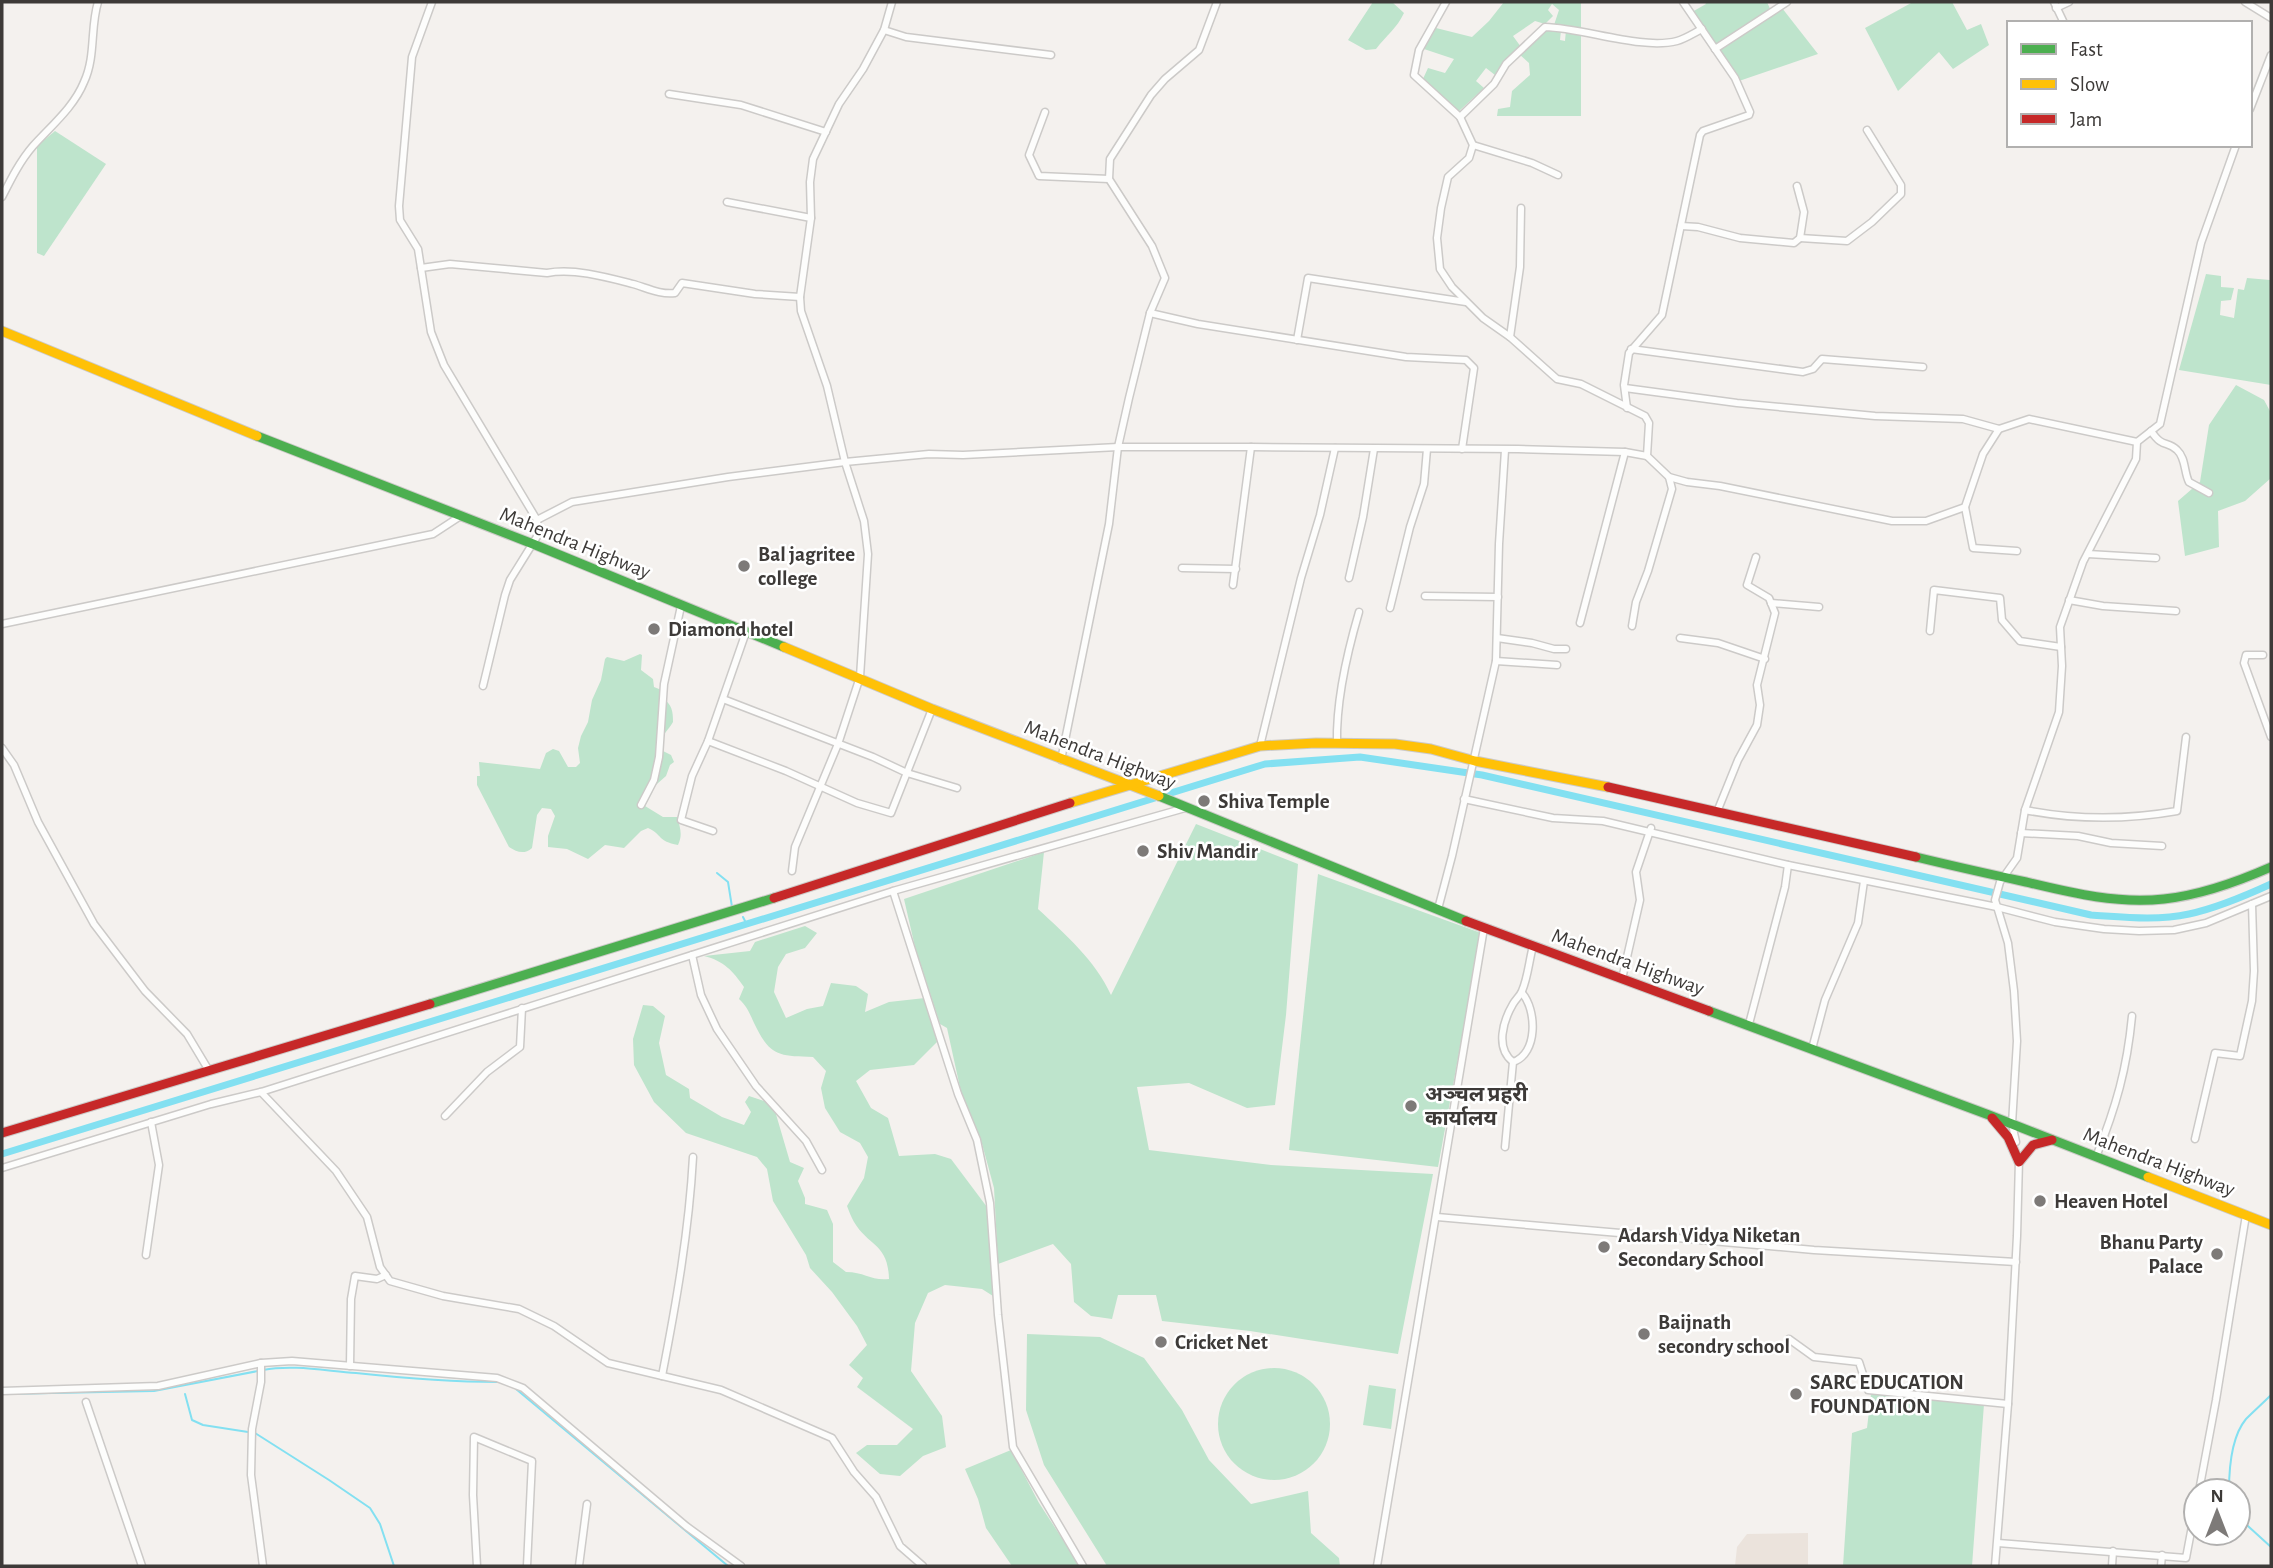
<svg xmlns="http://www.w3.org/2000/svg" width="2273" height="1568" viewBox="0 0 2273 1568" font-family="'Alegreya Sans','Noto Sans Devanagari',sans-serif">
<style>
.built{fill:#ebe3dc}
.green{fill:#bee4cc}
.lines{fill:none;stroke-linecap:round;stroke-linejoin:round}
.stream{stroke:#83e0f1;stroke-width:2}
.canal{stroke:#83e0f1;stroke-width:7}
.street-casing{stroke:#cccac8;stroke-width:9}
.fast-casing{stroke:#cccac8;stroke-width:11}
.slow-casing{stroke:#cccac8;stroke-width:11}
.jam-casing{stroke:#cccac8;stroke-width:11}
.street{stroke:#fdfdfc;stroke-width:6}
.fast{stroke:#4caf50;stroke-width:9}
.slow{stroke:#ffc107;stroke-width:9}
.jam{stroke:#c62828;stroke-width:9}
.poi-dot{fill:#7d7a78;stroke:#fff;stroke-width:2.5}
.labels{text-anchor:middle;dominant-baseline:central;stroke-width:5;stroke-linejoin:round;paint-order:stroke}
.street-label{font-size:21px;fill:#3d3a38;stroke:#fff}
.poi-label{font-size:21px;font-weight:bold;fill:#3d3a38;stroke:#fff;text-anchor:start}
</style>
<rect width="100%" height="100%" fill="#f4f1ee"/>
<path class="built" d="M 1808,1533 L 1808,1566 L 1735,1566 L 1737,1547 L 1747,1534 Z"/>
<g class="green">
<path d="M 1373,2 L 1392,2 L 1404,13 C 1397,28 1386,36 1376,49 L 1366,50 L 1348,40 Z"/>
<path d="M 1504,2 L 1581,2 L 1581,29 L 1554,25 L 1559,10 L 1552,4 L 1548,10 L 1553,16 L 1545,24 L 1535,21 L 1513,36 L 1521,47 L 1495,75 L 1486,68 L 1476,81 L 1484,88 L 1458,112 L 1422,81 L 1428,68 L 1445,73 L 1454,59 L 1424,49 L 1436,28 L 1472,37 L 1489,21 Z"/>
<path d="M 1705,2 L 1767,2 L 1771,11 L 1716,48 L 1692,12 L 1706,4 Z"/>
<path d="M 1913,2 L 1952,2 L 1967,30 L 1981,24 L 1989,45 L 1953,69 L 1939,52 L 1898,91 L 1865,28 Z"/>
<path d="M 1782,8 L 1818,54 L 1739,81 L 1717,49 Z"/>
<path d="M 1548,29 L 1561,30 L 1560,40 L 1565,41 L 1566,30 L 1581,33 L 1581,116 L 1497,116 L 1498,109 L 1510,107 L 1512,91 L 1530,75 L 1529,63 L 1519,54 Z"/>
<path d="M 55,131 L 106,164 L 44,256 L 37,253 L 37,146 Z"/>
<path d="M 2206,274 L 2221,276 L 2221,287 L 2234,288 L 2231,300 L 2221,301 L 2220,315 L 2234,318 L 2238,289 L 2244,290 L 2247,278 L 2270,280 L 2271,385 L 2179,370 Z"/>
<path d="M 2236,385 L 2264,400 L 2271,413 L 2271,478 L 2245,501 L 2218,511 L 2219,547 L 2185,556 L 2178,501 L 2200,482 L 2209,425 Z"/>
<path d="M 640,654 L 642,655 L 641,670 L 653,679 L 654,687 L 664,691 L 663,698 C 672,705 673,711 673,722 C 667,733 657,737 663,751 L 671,755 L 674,762 L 670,765 L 666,776 L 649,791 L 650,793 L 653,791 L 645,806 L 663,817 L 677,817 C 680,827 683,835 678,845 C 657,841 663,835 648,828 L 641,831 L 624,848 L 605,845 L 588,859 L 567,849 L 548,847 L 548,836 L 555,816 L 551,809 L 542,808 L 537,815 L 532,848 C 524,855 517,852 509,847 L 477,785 L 477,776 L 480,776 L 479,762 L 540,769 L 546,753 L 553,749 L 559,751 L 568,767 L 576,767 L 580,763 L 578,748 L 581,736 L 588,722 L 592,700 L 601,680 L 605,659 L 607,657 L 624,661 Z"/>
<path d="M 1196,824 L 1298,864 L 1286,1015 L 1275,1105 L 1247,1108 L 1189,1083 L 1137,1087 L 1149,1150 L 1271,1165 L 1433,1174 L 1398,1354 L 1250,1331 L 1162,1321 L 1156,1295 L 1118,1295 L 1112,1319 L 1091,1316 L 1074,1302 L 1071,1264 L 1053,1244 L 998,1264 L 994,1188 L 981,1140 L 961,1092 L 947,1028 L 940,1024 L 915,947 L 904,899 L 1044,852 L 1038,909 C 1066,935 1095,960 1111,995 Z"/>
<path d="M 1318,874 L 1481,933 L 1438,1167 L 1289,1150 Z"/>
<path d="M 805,926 L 817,933 L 805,948 L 786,954 L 778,967 L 774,992 L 786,1018 L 807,1009 L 823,1006 L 831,983 L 856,986 L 868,994 L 865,1012 L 889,1002 L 925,998 L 937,1042 L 914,1065 L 870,1070 L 856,1081 L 871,1108 L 888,1118 L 899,1156 L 935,1154 L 951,1159 L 987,1207 L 993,1296 L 982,1289 L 945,1285 L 928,1293 L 915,1323 L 911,1371 L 942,1416 L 946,1447 L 923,1456 L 900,1476 L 880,1474 L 856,1453 L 867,1445 L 897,1445 L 913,1429 L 857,1387 L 863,1378 L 849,1365 L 867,1345 L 857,1326 L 832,1292 L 810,1268 L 806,1255 L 773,1201 L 767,1169 L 757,1157 L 686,1133 L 654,1102 L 634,1065 L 633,1039 L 643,1005 L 653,1006 L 665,1016 L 659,1043 L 666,1075 L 689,1089 L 690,1098 L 722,1117 L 744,1125 L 751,1112 L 745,1102 L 749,1096 L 773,1104 L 790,1162 L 804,1168 L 798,1181 L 805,1198 L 805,1204 L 827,1210 L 833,1224 L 833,1262 L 846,1272 C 865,1272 871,1281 889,1279 C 888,1243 869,1247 854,1222 C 851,1217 849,1211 847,1206 L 864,1178 L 868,1157 L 860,1143 L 840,1132 L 825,1108 L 821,1088 L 826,1071 L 813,1057 C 777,1056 770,1056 754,1023 C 750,1014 747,1006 739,999 L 744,987 C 733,971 724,961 704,956 L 750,951 L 755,942 Z"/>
<path d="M 1027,1334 L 1100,1337 L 1144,1358 L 1182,1410 L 1209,1460 L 1251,1504 L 1308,1491 L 1311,1533 L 1339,1558 L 1340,1566 L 1107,1566 L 1044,1465 L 1026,1410 Z"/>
<circle cx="1274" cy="1424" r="56"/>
<path d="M 1369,1385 L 1396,1389 L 1391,1429 L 1363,1425 Z"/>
<path d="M 1871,1394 L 1984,1404 L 1972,1566 L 1843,1566 L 1852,1433 L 1867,1428 Z"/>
<path d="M 1011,1450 L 1039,1503 L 1080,1566 L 1012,1566 L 986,1528 L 978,1499 L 965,1469 Z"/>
</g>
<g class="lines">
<g class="stream">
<path d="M 717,873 L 728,882 L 732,907"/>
<path d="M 743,917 L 747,925"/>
<path d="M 263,1370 C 293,1364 326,1371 356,1373 C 403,1378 450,1382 498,1382"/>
<path d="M 516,1389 L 728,1566"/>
<path d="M 2,1394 L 154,1391 L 258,1371"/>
<path d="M 185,1394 L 192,1420 L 203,1425 L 248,1432"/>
<path d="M 255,1433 L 329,1480 L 370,1508 L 380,1524 L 394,1566"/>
<path d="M 2229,1491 C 2229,1468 2231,1437 2246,1419 C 2254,1411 2263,1403 2271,1395"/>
<path d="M 2238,1517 L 2271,1547"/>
</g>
<path class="canal" d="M 2,1154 L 1265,764 L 1360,757 L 1482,775 L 2091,915 C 2123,917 2157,921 2189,914 C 2217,908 2245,896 2271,884"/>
<g class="street-casing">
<g id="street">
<path d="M 432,2 L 412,57 L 399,206 L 400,220 L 418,249 L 431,332 L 444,365 L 537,520 L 538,535 L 510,580 L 505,595 L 483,686"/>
<path d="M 1446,2 L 1419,50 L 1414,75 L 1460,117 L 1473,145 L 1469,158 L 1448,177 L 1441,208 L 1437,238 L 1440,269 L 1452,287 L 1483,318 L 1510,337 L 1557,379 L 1581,384 L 1645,416 L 1649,423 L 1647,456 L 1669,477 L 1687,482 L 1720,486 L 1892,521 L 1926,521 L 1965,507 L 1983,454 L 1999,429 L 2029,419 L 2137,442"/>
<path d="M 2054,2 L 2064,23"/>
<path d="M 2245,2 L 2271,18"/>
<path d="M 2056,8 L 2069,2"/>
<path d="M 884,30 L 906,37 L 1051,55"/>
<path d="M 1715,49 L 1787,2"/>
<path d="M 669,94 L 741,105 L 826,132"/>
<path d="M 2250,109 L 2271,55"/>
<path d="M 1045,112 L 1029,155 L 1039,176 L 1109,179"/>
<path d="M 1460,117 L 1494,84 L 1506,64 L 1545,27 C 1584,28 1641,50 1677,41 C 1685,39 1694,33 1702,29"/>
<path d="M 1473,145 L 1532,163 L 1558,175"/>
<path d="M 2,197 C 11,179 20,161 33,146 C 51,126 74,107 84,82 C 96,56 90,28 98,2"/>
<path d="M 727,202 L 811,218"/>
<path d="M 1681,226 L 1698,227 L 1740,238 L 1794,243 L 1800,238 L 1804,212 L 1797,186"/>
<path d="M 1800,238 L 1847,241 L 1872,222 L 1901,194 L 1901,185 L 1867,130"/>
<path d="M 421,268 L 450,264 L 547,273 C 574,268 606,277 633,284 C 647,288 661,295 675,293 L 682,283 L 755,294 L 800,297"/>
<path d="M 1150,313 L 1198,324 L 1406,357 L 1466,360 L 1474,368 L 1462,449"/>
<path d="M 1510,337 L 1520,267 L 1521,208"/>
<path d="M 1297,340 L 1308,278 L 1466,302"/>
<path d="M 1631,349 L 1803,372 L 1813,369 L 1822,359 L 1923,367"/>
<path d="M 1625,388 L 1737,403 L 1875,416 L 1963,419 L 1999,429"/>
<path d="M 1627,408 L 1624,385 L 1629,353 L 1662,315 L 1700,135 L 1703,131 L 1749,115 L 1750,112 L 1735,78 L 1683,2"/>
<path d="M 2151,431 C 2163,449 2167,440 2177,450 C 2186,458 2184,473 2189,482 L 2209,493"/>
<path d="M 1965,507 L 1973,548 L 2017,551"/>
<path d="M 537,520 L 572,502 L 728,477 L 845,462 L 929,454 L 963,455 L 1118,447 L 1251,447 L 1518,449 L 1625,452 L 1647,456"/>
<path d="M 2088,554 L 2156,558"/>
<path d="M 1182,568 L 1236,569"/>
<path d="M 1349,578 L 1363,517 L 1374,449"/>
<path d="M 1233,585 L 1251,447"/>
<path d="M 1425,596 L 1498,597"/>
<path d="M 2069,600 L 2103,606 L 2176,611"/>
<path d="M 1771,603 L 1819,607"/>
<path d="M 1390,608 L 1410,527 L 1424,484 L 1427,449"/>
<path d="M 1580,623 L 1625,452"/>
<path d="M 2,624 L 433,534 L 459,517"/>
<path d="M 1632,626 L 1636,602 L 1648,571 L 1672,489 L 1669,477"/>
<path d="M 1930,631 L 1934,590 L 2000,598 L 2002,620 L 2020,641 L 2061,647"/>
<path d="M 1497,638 L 1532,643 L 1554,649 L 1566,649"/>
<path d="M 1680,638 L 1718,643 L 1765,659"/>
<path d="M 2263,655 L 2246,655 L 2244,663 L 2271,737"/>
<path d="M 1496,661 L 1557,665"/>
<path d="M 723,699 L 873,757 L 907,773 L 957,788"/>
<path d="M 708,741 L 786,771 L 857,803 L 891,813 L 932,709"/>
<path d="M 1337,743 C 1336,700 1347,653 1359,612"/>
<path d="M 1260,746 L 1301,578 L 1320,515 L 1335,448"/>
<path d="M 2,748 L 14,765 L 38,822 L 94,924 L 145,991 L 187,1034 L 208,1069"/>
<path d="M 1061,760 L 1109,524 L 1118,447 L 1129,398 L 1150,313 L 1165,278 L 1152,246 L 1109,179 L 1110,159 L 1151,95 L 1165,79 L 1199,50 L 1217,2"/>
<path d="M 1464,799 L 1553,818 L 1603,821 L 1788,865 L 1997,907 L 2055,922 L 2104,929 L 2139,931 L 2174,930 L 2206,923 L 2271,896"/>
<path d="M 641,805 L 654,780 L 659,757 L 664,684 L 681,606"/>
<path d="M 2025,810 C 2076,820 2126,820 2177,811 L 2186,737"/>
<path d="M 1717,812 L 1738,760 L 1757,725 L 1760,705 L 1757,685 L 1775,613 L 1769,598 L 1747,585 L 1756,557"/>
<path d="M 713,831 L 681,820 L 692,776 L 708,741 L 746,632"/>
<path d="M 2021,833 L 2078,836 L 2111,843 L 2162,846"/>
<path d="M 792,871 L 795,847 L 838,744 L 860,677 L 868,554 L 864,521 L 845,462 L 827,386 L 801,311 L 800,297 L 811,218 L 810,182 L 813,159 L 839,104 L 863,69 L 884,30 L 892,2"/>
<path d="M 893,891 L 958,1094 L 977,1140 L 990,1203 L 998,1315 L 1013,1447 L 1083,1566"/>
<path d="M 1438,909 L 1452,856 L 1496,661 L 1499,544 L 1505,450"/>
<path d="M 692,955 L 701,995 L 717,1029 L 756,1086 L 806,1141 L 822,1170"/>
<path d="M 1622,979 L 1640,900 L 1636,872 L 1651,828"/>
<path d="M 1749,1024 L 1785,887 L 1788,865"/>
<path d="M 1812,1049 L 1825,1000 L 1858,923 L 1864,881"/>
<path d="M 1513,1062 C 1538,1054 1537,1010 1522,993"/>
<path d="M 261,1092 L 336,1171 L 367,1217 L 380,1267 L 390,1281 L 443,1296 L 519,1309 L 554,1326 L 608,1363 L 721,1390 L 832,1438 L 854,1472 L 876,1497 L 900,1546 L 923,1566"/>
<path d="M 445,1116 L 487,1072 L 520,1047 L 522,1008"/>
<path d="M 2195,1139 L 2215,1053 L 2240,1056 L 2252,1001 L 2254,971 L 2252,904"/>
<path d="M 2016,1142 L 2012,1124 L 2017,1041 L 2014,991 L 2008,943 L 1995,900 L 2000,882 L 2017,858 L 2025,810 L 2059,712 L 2062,666 L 2060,627 L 2083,562 L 2136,459 L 2137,442 L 2160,424 L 2201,243 L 2236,145"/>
<path d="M 1505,1147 L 1513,1062 C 1495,1048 1503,1021 1513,1004 C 1516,999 1520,996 1522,991 C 1528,977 1529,961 1533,946"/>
<path d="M 2096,1157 C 2116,1107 2127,1069 2132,1016"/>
<path d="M 2,1168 L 211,1104 L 261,1092 L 893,891 L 1185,808"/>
<path d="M 1437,1217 L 1814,1250 L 2016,1262"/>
<path d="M 146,1255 L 159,1165 L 151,1122"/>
<path d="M 1789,1339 L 1814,1357 L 1859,1362 L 1868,1390 L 2008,1404"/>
<path d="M 261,1363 L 261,1382 L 252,1429 L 251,1475 L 263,1566"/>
<path d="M 350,1366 L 351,1299 L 355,1276 L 377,1279 L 386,1275"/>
<path d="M 662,1376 C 676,1304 689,1231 693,1157"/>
<path d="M 2,1391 L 158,1386 L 261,1363 L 292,1361 L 497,1378 L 523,1388 L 686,1526 L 741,1566"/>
<path d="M 86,1402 L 142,1566"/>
<path d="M 2199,1491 L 2216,1400 L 2246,1215"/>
<path d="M 1998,1543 L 2186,1558 L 2196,1505"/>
<path d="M 477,1566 L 473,1495 L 474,1437 L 532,1461 L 527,1566"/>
<path d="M 579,1566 L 587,1504"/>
<path d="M 1377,1566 L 1484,928"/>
<path d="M 1995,1566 L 2008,1404 L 2017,1236 L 2019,1160"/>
<path d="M 2112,1566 L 2113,1551"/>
<path d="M 2161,1566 L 2162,1555"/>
</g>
</g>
<g class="fast-casing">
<g id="fast">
<path d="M 257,436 L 533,544 L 784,647"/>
<path d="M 1159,796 L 1466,921"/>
<path d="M 1916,857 C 1953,866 1989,874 2026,882 C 2072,893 2116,904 2164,899 C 2201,895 2237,882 2271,867"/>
<path d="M 430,1004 L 774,898"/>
<path d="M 1709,1011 L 1989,1115 L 2148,1177"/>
</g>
</g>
<g class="slow-casing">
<g id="slow">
<path d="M 2,331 L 257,436"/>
<path d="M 784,647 L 932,709 L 1159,796"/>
<path d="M 1070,803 L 1260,746 L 1316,743 L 1395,744 L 1431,749 L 1475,761 L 1608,787"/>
<path d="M 2148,1177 L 2271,1225"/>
</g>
</g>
<g class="jam-casing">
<g id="jam">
<path d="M 1608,787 L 1916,857"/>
<path d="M 774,898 L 1070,803"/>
<path d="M 1466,921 L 1709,1011"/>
<path d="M 1992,1118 L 2008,1137 L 2019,1162 L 2033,1145 L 2052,1140"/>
<path d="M 2,1133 C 144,1089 288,1048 430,1004"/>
</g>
</g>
<use href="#street" class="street"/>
<use href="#fast" class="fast"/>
<use href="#slow" class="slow"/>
<use href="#jam" class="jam"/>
</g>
<g class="poi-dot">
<circle cx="744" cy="566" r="7"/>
<circle cx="654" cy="629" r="7"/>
<circle cx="1204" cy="801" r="7"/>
<circle cx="1143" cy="851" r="7"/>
<circle cx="1411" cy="1106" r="7"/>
<circle cx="2040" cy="1201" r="7"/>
<circle cx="1604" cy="1247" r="7"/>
<circle cx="2217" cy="1254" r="7"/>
<circle cx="1644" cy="1334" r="7"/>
<circle cx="1161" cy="1342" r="7"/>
<circle cx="1796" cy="1394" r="7"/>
</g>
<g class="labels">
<g class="street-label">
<text transform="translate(575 543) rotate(22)">Mahendra Highway</text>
<text transform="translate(1100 755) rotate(21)">Mahendra Highway</text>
<text transform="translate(1628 962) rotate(20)">Mahendra Highway</text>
<text transform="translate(2159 1162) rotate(21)">Mahendra Highway</text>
</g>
<g class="poi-label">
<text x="758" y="554">Bal jagritee<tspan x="758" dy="24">college</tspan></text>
<text x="668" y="629">Diamond hotel</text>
<text x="1218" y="801">Shiva Temple</text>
<text x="1157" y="851">Shiv Mandir</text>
<text x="1425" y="1094">अञ्चल प्रहरी<tspan x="1425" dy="24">कार्यालय</tspan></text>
<text x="2054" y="1201">Heaven Hotel</text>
<text x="1618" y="1235">Adarsh Vidya Niketan<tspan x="1618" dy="24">Secondary School</tspan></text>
<text x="2203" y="1242" text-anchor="end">Bhanu Party<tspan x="2203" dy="24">Palace</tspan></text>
<text x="1658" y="1322">Baijnath<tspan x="1658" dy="24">secondry school</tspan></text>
<text x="1175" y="1342">Cricket Net</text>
<text x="1810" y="1382">SARC EDUCATION<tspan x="1810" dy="24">FOUNDATION</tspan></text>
</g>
</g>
<rect width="2273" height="1568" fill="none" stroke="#3d3a38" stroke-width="7"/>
<rect x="2007" y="21" width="245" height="126" fill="#ffffff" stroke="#b1b0af" stroke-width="2"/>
<rect x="2021" y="44" width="35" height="10" fill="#4caf50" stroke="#b1b0af" stroke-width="2"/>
<text x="2070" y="56" font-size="21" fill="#3d3a38">Fast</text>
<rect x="2021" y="79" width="35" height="10" fill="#ffc107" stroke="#b1b0af" stroke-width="2"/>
<text x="2070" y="91" font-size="21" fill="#3d3a38">Slow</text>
<rect x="2021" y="114" width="35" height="10" fill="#c62828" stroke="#b1b0af" stroke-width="2"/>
<text x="2070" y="126" font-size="21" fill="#3d3a38">Jam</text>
<g transform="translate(2217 1512)"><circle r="33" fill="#ffffff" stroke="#b1b0af" stroke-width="2"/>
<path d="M0-5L12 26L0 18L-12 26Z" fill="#7d7a78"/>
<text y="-10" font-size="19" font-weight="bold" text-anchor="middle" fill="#3d3a38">N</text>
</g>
</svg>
